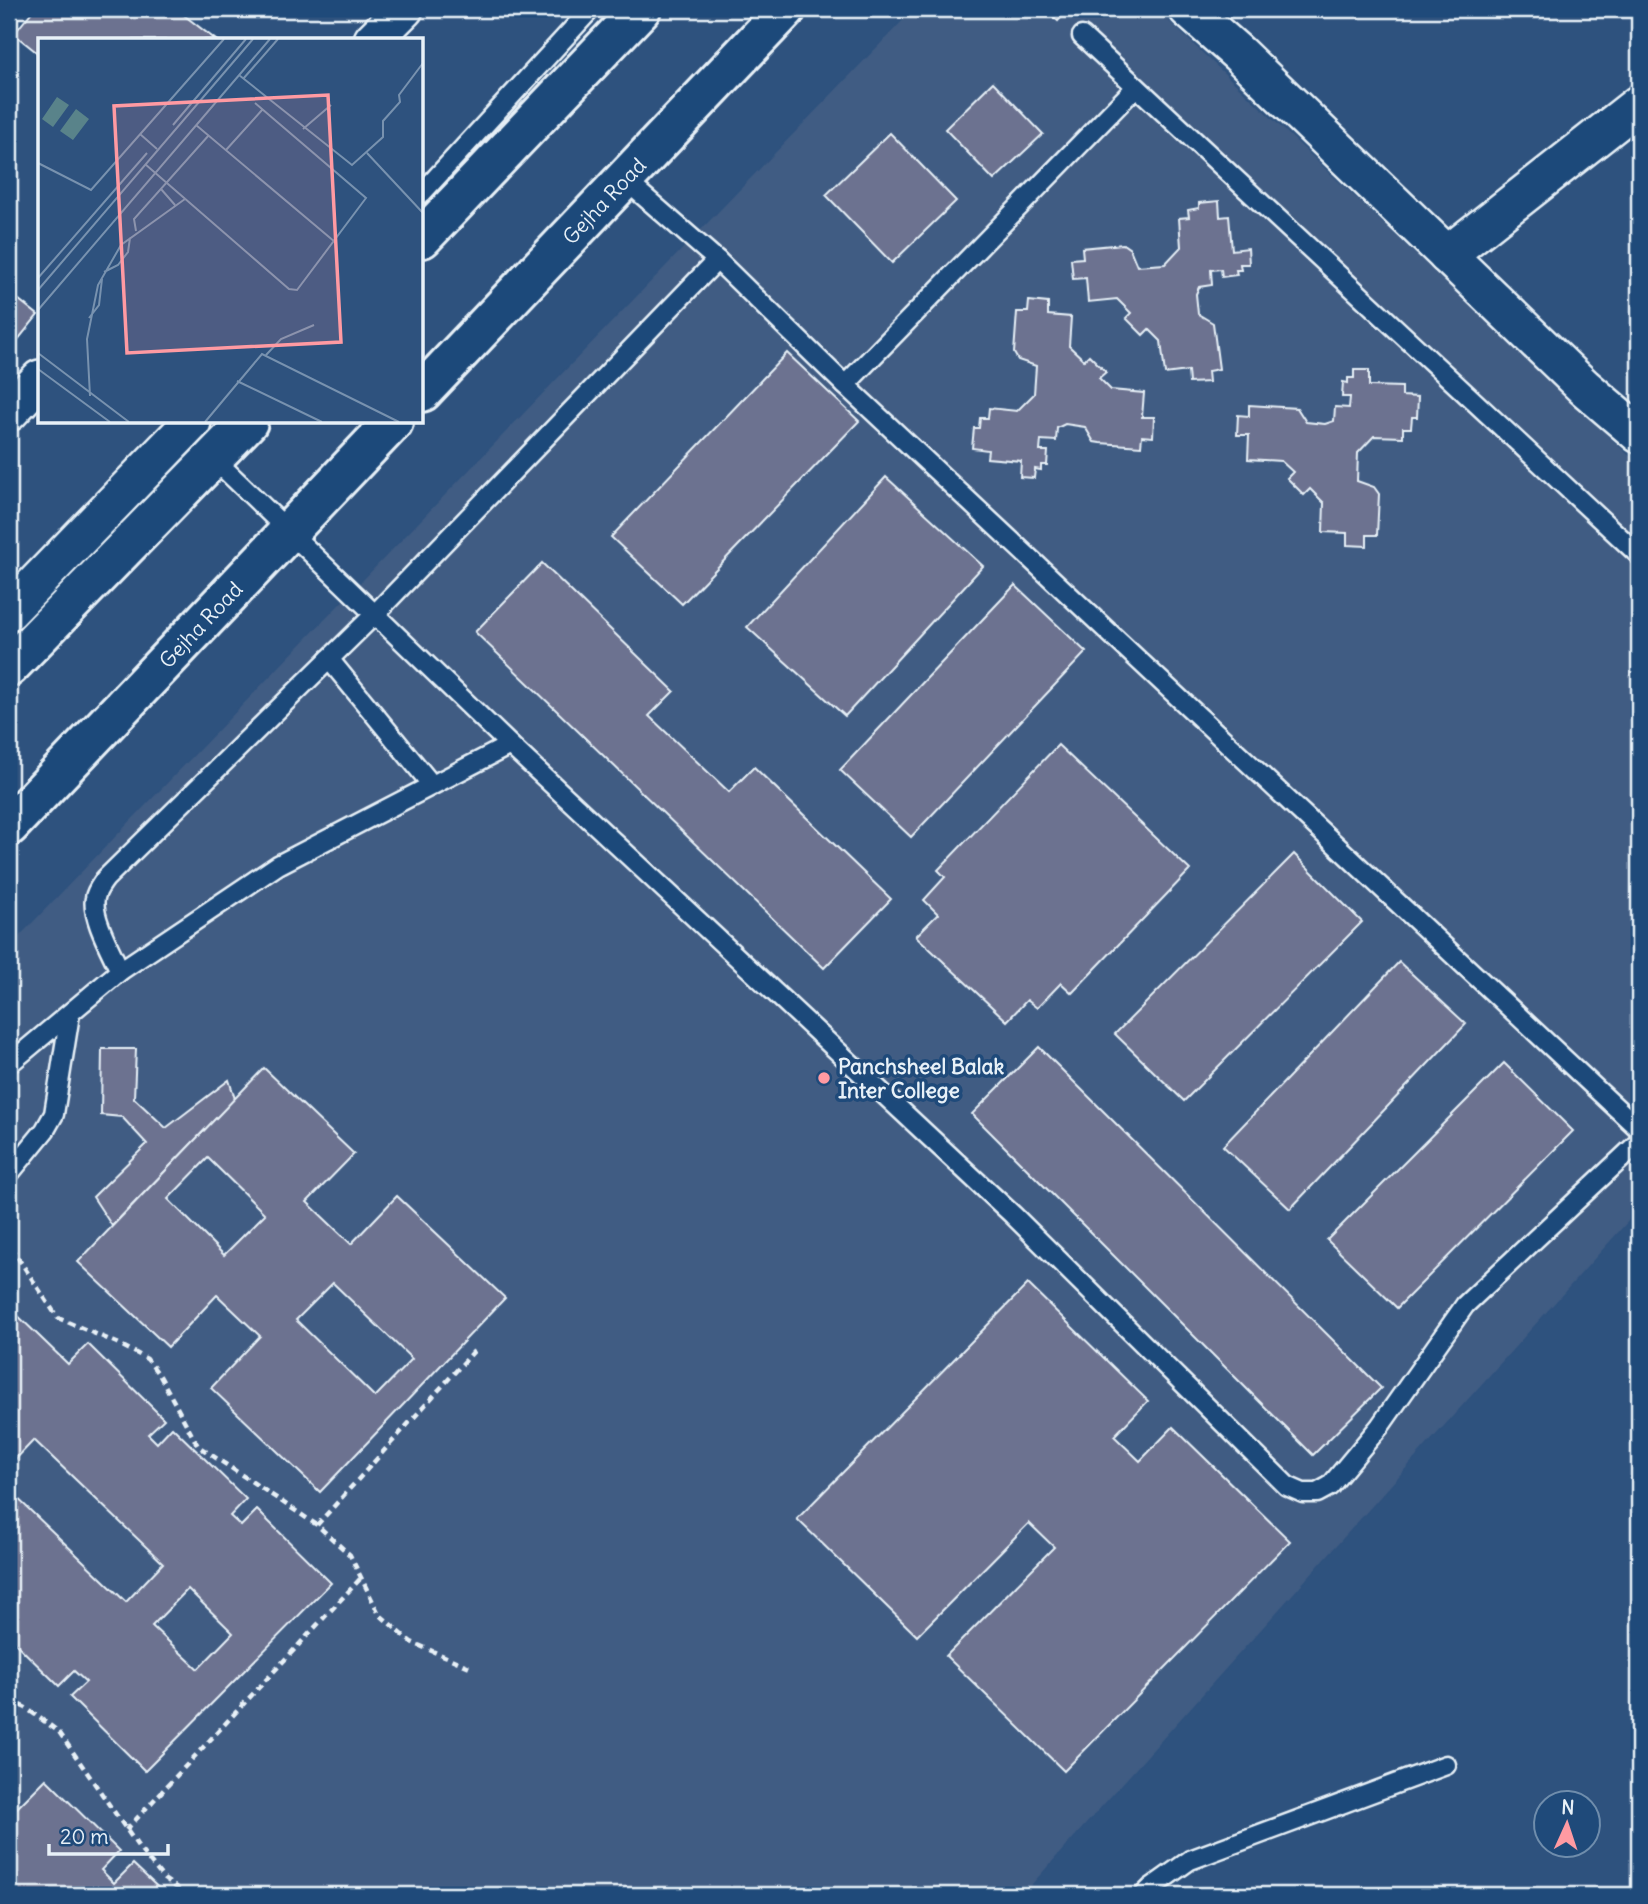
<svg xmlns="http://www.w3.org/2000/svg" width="1648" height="1904" viewBox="0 0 1648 1904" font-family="Delius,sans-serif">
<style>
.built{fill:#415c83}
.building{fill:#6c7290;stroke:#e8f1f8;stroke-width:2;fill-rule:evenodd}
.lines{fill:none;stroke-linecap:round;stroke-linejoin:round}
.service-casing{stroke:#e8f1f8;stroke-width:23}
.minor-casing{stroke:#e8f1f8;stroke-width:42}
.tertiary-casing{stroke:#e8f1f8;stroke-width:44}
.path{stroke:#e8f1f8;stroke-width:4.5;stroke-dasharray:7 5;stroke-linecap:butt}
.service{stroke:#1f4a7a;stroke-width:18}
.minor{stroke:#1f4a7a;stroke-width:37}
.tertiary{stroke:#1f4a7a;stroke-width:38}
.poi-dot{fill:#ff9aa2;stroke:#1f4a7a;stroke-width:2.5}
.labels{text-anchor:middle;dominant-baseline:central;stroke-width:7;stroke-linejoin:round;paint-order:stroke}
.street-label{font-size:21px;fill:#e8f1f8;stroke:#1f4a7a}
.poi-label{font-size:21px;font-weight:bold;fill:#e8f1f8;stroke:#1f4a7a;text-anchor:start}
.inset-road{fill:none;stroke:#7892af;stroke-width:2}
.view{fill:#ff9aa2;fill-opacity:0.15;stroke:#ff9aa2;stroke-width:3.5}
.inset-edge{fill:none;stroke:#e8f1f8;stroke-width:3.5}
</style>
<rect width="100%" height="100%" fill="#2e527e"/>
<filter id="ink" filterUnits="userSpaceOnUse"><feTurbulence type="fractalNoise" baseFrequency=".0143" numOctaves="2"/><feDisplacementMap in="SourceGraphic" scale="14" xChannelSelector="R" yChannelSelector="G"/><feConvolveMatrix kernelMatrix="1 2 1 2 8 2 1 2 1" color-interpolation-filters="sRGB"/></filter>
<g filter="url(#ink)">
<path class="built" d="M 914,9 L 1156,9 L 1639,465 L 1639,1209 L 1022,1895 L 9,1895 L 9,947 Z"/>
<g class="building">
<path d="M 34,9 L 176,9 L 216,40 L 40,40 L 40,55 L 14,34 Z"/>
<path d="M 1045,9 L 1069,9 L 1058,21 Z"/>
<path d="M 993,82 L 1043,134 L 994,180 L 945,129 Z"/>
<path d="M 890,133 L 956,201 L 892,263 L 826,195 Z"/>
<path d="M 1219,201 L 1220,217 L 1229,216 L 1232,250 L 1248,248 L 1249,264 L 1240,264 L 1241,270 L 1236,270 L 1237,275 L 1222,277 L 1221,269 L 1211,270 L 1212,285 L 1199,287 L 1196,294 L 1198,314 L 1213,323 L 1219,369 L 1208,371 L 1209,382 L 1189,383 L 1188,371 L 1165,374 L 1161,341 L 1149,329 L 1143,335 L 1126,318 L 1131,313 L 1117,299 L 1088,302 L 1086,278 L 1073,279 L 1071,259 L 1083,258 L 1082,248 L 1123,244 L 1130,249 L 1137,266 L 1165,264 L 1181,247 L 1179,218 L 1189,217 L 1188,210 L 1199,208 L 1199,203 Z"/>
<path d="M 9,292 L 38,315 L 9,351 Z"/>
<path d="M 1029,301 L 1048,303 L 1048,315 L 1071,317 L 1069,346 L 1084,360 L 1089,355 L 1106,372 L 1099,378 L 1111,390 L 1144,393 L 1142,417 L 1154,417 L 1153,437 L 1142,436 L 1141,446 L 1100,443 L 1094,442 L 1085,427 L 1065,424 L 1057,428 L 1056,441 L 1041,440 L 1040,451 L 1048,451 L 1047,465 L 1041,465 L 1041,470 L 1035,469 L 1034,478 L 1020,477 L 1021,461 L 987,458 L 988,450 L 972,448 L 974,428 L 979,428 L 980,418 L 988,418 L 989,408 L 1017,411 L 1034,394 L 1036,366 L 1018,360 L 1014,353 L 1017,312 L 1028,312 Z"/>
<path d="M 787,353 L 859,421 L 682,604 L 611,537 Z"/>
<path d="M 1354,370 L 1369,370 L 1369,386 L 1402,387 L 1402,396 L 1418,397 L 1417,417 L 1412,417 L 1411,428 L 1403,428 L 1403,437 L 1374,436 L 1358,453 L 1357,481 L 1374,487 L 1379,494 L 1377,535 L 1367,535 L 1367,546 L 1347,545 L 1347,533 L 1323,532 L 1324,503 L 1310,489 L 1304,495 L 1287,478 L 1293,472 L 1281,461 L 1248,459 L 1249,435 L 1237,435 L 1238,415 L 1249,416 L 1249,405 L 1297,408 L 1306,422 L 1325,424 L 1334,421 L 1335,407 L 1349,408 L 1350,397 L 1342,397 L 1343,382 L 1348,383 L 1348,378 L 1354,378 Z"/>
<path d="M 886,477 L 983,566 L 845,716 L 747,627 Z"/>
<path d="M 542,563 L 674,691 L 649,716 L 729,792 L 754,767 L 891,899 L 824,968 L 475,632 Z"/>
<path d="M 1015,585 L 1086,652 L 911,837 L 840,770 Z"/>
<path d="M 1058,745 L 1190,870 L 1072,993 L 1061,983 L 1037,1008 L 1027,1000 L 1007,1021 L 916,936 L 938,914 L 924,900 L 945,877 L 938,870 Z"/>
<path d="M 1294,854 L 1362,922 L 1184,1101 L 1115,1034 Z"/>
<path d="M 1399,962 L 1466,1024 L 1290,1209 L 1223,1146 Z"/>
<path d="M 1039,1047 L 1381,1388 L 1313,1455 L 972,1114 Z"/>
<path d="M 102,1049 L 136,1049 L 134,1098 L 166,1128 L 229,1080 L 235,1099 L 112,1226 L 93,1197 L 147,1144 L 122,1117 L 101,1115 Z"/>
<path d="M 1504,1063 L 1573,1131 L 1397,1308 L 1327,1240 Z"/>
<path d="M 264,1068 L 354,1154 L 307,1202 L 351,1244 L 397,1196 L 505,1298 L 320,1492 L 211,1388 L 260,1336 L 217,1295 L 168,1347 L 78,1262 ZM 208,1158 L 265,1214 L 224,1255 L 168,1199 ZM 333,1283 L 412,1359 L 375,1397 L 296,1320 Z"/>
<path d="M 1028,1284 L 1148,1401 L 1114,1436 L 1140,1461 L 1173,1427 L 1290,1541 L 1064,1771 L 946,1656 L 1054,1547 L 1029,1523 L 917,1636 L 797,1519 Z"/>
<path d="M 13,1311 L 68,1364 L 88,1344 L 164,1419 L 148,1434 L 157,1443 L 172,1427 L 246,1499 L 230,1516 L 241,1526 L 257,1510 L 331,1583 L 145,1771 L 70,1697 L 86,1682 L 74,1671 L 59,1686 L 9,1637 L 9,1490 L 126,1602 L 163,1563 L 34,1440 L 9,1466 L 9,1316 ZM 188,1589 L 233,1633 L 198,1669 L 152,1626 Z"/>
<path d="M 46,1779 L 119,1851 L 101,1870 L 114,1883 L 133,1864 L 166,1895 L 9,1895 L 9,1816 Z"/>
</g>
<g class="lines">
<g class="service-casing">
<g id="service">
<path d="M 1082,36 L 1639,555"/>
<path d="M 624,179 L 717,260 L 845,385 L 1639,1129"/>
<path d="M 422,193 L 591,9"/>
<path d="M 845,385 L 1136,87"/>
<path d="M 213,458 L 510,745 L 1013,1215 L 1287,1486 L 1303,1493 L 1317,1493 L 1330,1486 L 1380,1426 L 1465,1305 L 1639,1142"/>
<path d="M 329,659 L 432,785"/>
<path d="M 120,971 C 112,953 91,917 95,898 C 96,891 101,885 105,879 L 374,615 L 717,260"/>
<path d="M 9,1064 L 120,971 L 278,865 L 510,745"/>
<path d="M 9,1174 L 45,1130 L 54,1114 L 70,1014"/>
<path d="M 1144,1895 L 1152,1887 L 1190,1860 L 1446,1765"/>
</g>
</g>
<g class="minor-casing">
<g id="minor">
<path d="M 1188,9 L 1239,54 L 1584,387 L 1639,434"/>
<path d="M 373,40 L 404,9"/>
<path d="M 1447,255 L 1639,104"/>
<path d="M 9,412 L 40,379"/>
<path d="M 9,611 L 192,422"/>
</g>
</g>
<g class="tertiary-casing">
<g id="tertiary">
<path d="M 422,238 L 641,9"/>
<path id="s1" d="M 422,392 L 786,9"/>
<path d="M 9,667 L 248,422"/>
<path id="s2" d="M 9,826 L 393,422"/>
</g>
</g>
<g class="path">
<path d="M 9,1249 L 14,1252 L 58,1318 L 117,1343 L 147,1359 L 160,1376 L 198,1446 L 317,1525 L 350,1555 L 379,1614 L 411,1642 L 472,1668"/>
<path d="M 317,1525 L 474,1351"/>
<path d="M 9,1700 L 26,1708 L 59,1732 L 142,1852 L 164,1879 L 187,1895"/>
<path d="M 126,1830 L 361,1578"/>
</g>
<use href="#service" class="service"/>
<use href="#minor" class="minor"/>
<use href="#tertiary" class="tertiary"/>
</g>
</g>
<circle class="poi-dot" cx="824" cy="1078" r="7"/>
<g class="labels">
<g class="street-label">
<text stroke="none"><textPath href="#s1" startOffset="264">Gejha Road</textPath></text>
<text stroke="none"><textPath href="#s2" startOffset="278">Gejha Road</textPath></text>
</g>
<g class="poi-label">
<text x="838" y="1066">Panchsheel Balak<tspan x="838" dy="24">Inter College</tspan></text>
</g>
</g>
<g transform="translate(38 38)">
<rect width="385" height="385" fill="#2e527e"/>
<path d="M 19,59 L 31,67 L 15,89 L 4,81 ZM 38,71 L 51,81 L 35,102 L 22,93 Z" fill="#59838a"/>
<path class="inset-road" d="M 201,37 L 314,127 L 345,99 L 345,83 L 362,64 L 361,57 L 385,25M 205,41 L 240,1M 135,87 L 208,1M 158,87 L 297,204M 265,91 L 293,67M 102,96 L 119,111M 188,112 L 224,72M 329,115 L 385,175M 0,125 L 53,152 L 186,1M 107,126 L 251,251 L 259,252 L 328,160 L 217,65M 123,151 L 137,167M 98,193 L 96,181 L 171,97M 66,234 L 80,227 L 90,214 L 92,200M 0,240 L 109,115M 0,252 L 215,1M 0,272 L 232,1M 51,280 L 61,267 L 64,241M 0,315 L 91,384M 228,317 L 243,301 L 276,287M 0,331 L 72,384M 199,343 L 284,384M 52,358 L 49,301 L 60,247 L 83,207 L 147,161M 167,384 L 224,316 L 361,384"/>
<path class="view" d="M 290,57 L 303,304 L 89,315 L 76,68 Z"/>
<rect width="385" height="385" class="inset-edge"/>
</g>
<rect width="1648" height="1904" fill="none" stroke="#1f4a7a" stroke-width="35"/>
<rect x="18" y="18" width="1613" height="1869" fill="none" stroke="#e8f1f8" stroke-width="2.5" filter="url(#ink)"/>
<g transform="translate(1567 1824) rotate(3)"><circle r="33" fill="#1f4a7a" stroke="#6f8dac" stroke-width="2"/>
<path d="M0-5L12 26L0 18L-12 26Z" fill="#ff9aa2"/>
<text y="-10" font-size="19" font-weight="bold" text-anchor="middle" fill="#e8f1f8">N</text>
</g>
<path d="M49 1844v10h119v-10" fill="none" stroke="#e8f1f8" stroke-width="3.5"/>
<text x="60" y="1844" font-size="21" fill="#e8f1f8" stroke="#1f4a7a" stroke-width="5" paint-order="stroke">20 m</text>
</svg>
